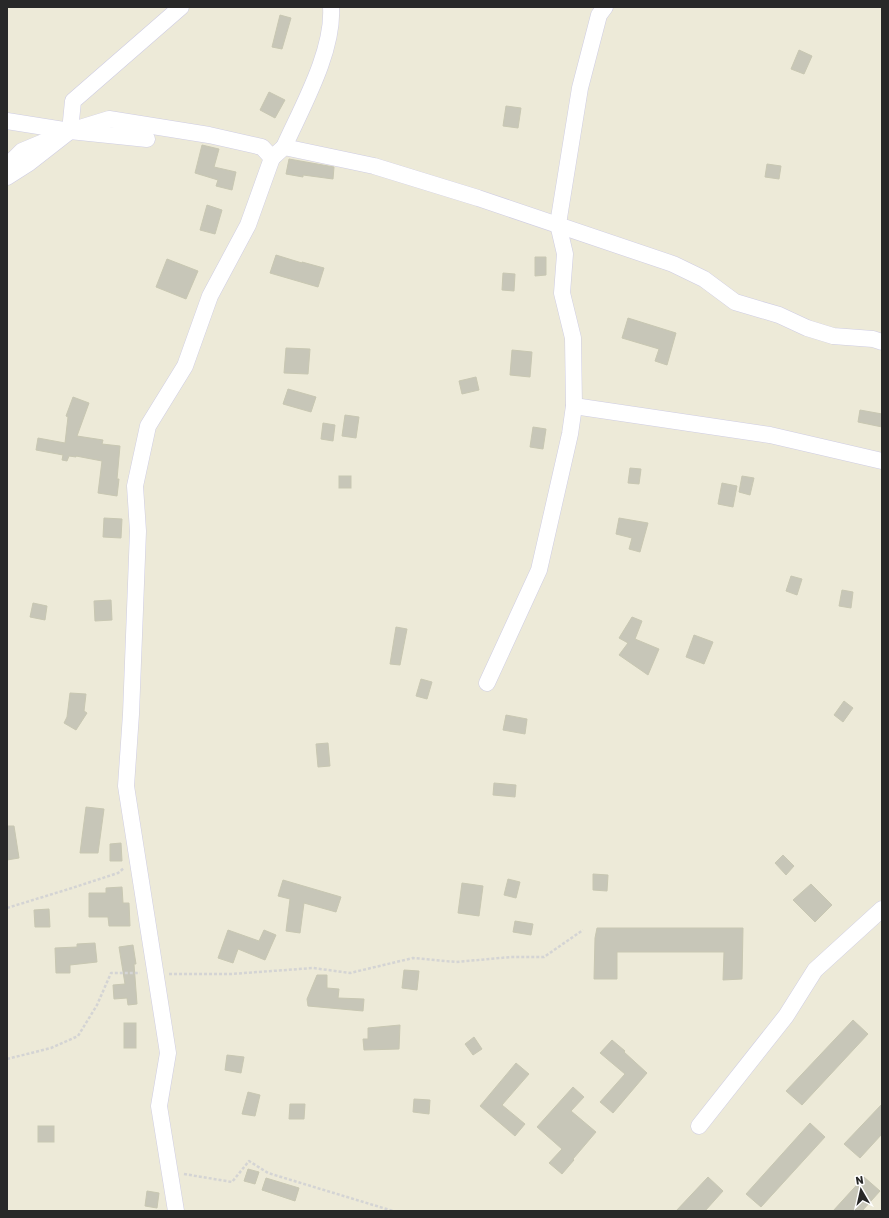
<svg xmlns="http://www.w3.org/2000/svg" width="889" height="1218" viewBox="0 0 889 1218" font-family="Rubik,sans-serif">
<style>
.building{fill:#c7c6b8;stroke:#c8c7b2}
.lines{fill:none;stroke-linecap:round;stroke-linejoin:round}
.street-casing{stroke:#cfcde3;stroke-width:17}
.path{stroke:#d4d4d4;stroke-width:2.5;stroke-dasharray:3 2;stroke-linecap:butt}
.street{stroke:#fff;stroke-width:16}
</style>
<rect width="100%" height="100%" fill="#edead8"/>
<g class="building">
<path d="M 280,15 L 291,18 L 282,49 L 272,47 Z"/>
<path d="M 799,50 L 812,56 L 804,74 L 791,69 Z"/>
<path d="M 269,92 L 285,100 L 275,118 L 260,110 Z"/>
<path d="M 506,106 L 521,108 L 518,128 L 503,126 Z"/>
<path d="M 202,145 L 219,149 L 214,167 L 236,172 L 232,190 L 216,186 L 218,180 L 195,173 Z"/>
<path d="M 289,159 L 334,167 L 333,179 L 303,175 L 303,177 L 286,174 Z"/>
<path d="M 767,164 L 781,166 L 779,179 L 765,177 Z"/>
<path d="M 207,205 L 222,210 L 215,234 L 200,230 Z"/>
<path d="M 276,255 L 302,263 L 302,262 L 324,268 L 318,287 L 270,273 Z"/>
<path d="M 535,257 L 546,257 L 546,275 L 535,276 Z"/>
<path d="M 167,259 L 198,271 L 186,299 L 156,287 Z"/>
<path d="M 503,273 L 515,274 L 514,291 L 502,290 Z"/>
<path d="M 628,318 L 676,333 L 667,365 L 655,361 L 659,349 L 622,338 Z"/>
<path d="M 286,348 L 310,349 L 308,374 L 284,373 Z"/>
<path d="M 512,350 L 532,352 L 530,377 L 510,375 Z"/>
<path d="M 476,377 L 479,390 L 462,394 L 459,381 Z"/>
<path d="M 288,389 L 316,397 L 311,412 L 283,404 Z"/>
<path d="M 73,397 L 89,403 L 77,436 L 103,440 L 102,444 L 120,446 L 117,479 L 119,479 L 117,496 L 98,493 L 102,461 L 76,456 L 76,457 L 69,456 L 67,461 L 62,460 L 63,455 L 36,450 L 38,438 L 65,443 L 68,417 L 66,416 Z"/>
<path d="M 860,410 L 882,414 L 882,427 L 858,422 Z"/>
<path d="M 345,415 L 359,417 L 356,438 L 342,436 Z"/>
<path d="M 323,423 L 335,425 L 333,441 L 321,439 Z"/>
<path d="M 533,427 L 546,429 L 543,449 L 530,447 Z"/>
<path d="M 630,468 L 641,469 L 639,484 L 628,483 Z"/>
<rect x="339" y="476" width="12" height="12"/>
<path d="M 742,476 L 754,478 L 750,495 L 739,492 Z"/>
<path d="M 722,483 L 737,486 L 733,507 L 718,504 Z"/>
<path d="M 104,518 L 122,519 L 121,538 L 103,537 Z"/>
<path d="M 619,518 L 648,523 L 640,552 L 629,549 L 632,538 L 616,534 Z"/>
<path d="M 791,576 L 802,579 L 797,595 L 786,591 Z"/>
<path d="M 842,590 L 853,592 L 851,608 L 839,606 Z"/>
<path d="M 111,600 L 112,620 L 95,621 L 94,601 Z"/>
<path d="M 33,603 L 47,606 L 45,620 L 30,617 Z"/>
<path d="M 632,617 L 642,621 L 635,639 L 659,649 L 648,675 L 619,655 L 628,643 L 619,638 Z"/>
<path d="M 396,627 L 407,629 L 400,665 L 390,664 Z"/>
<path d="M 694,635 L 713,642 L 704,664 L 686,657 Z"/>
<path d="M 421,679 L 432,682 L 427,699 L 416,696 Z"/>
<path d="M 70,693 L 86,694 L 84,711 L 87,713 L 76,730 L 64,723 L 67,717 Z"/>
<path d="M 844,701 L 853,708 L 843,722 L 834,715 Z"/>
<path d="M 506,715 L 527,719 L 525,734 L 503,730 Z"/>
<path d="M 328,743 L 330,766 L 318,767 L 316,744 Z"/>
<path d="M 494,783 L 516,785 L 515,797 L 493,795 Z"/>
<path d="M 86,807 L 104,809 L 98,853 L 80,853 Z"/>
<path d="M 7,826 L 14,826 L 19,858 L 7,860 Z"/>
<path d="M 121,843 L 122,861 L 110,861 L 110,844 Z"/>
<path d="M 783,855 L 794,866 L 786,875 L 775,863 Z"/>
<path d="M 593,874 L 608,875 L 607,891 L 593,890 Z"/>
<path d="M 508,879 L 520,882 L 516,898 L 504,895 Z"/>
<path d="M 283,880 L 341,897 L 336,912 L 304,903 L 300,933 L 286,931 L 290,899 L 278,896 Z"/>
<path d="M 462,883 L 483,886 L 479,916 L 458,913 Z"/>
<path d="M 811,884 L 832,905 L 815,922 L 793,900 Z"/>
<path d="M 122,887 L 123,903 L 129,903 L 130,926 L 109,926 L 108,917 L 89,917 L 89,893 L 106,893 L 106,888 Z"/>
<path d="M 49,909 L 50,927 L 35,927 L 34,910 Z"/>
<path d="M 515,921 L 533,924 L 531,935 L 513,932 Z"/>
<path d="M 597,928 L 743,928 L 742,979 L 723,980 L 724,952 L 617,952 L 617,979 L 594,979 L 595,938 Z"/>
<path d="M 228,930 L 259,941 L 264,930 L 276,935 L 265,960 L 238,949 L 233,963 L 218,958 Z"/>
<path d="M 95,943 L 97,962 L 70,965 L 70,973 L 56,973 L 55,948 L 77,947 L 77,944 Z"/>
<path d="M 133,945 L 136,964 L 134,964 L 137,1004 L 128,1005 L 127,998 L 114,999 L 113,985 L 125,984 L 119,947 Z"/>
<path d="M 404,970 L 419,971 L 417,990 L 402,988 Z"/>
<path d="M 317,975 L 327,975 L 327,988 L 339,989 L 338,998 L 364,999 L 363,1011 L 308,1006 L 307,999 Z"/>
<path d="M 853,1020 L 868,1034 L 802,1105 L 786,1091 Z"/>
<rect x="124" y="1023" width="12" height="25"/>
<path d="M 400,1025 L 399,1049 L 364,1050 L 363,1039 L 368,1039 L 368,1028 Z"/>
<path d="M 474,1037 L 482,1049 L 473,1055 L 465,1044 Z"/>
<path d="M 612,1040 L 625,1051 L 624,1052 L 647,1073 L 613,1113 L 600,1102 L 625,1074 L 600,1053 Z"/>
<path d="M 227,1055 L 244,1057 L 241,1073 L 225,1070 Z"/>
<path d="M 516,1063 L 529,1074 L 502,1105 L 525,1124 L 515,1136 L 480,1106 Z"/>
<path d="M 573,1087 L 584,1097 L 571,1111 L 596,1132 L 573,1159 L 574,1160 L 562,1174 L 549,1163 L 562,1149 L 537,1127 Z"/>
<path d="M 248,1092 L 260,1095 L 255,1116 L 242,1114 Z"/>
<path d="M 414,1099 L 430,1100 L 429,1114 L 413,1112 Z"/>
<path d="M 290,1104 L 305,1104 L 304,1119 L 289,1119 Z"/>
<path d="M 882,1104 L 882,1134 L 860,1158 L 844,1144 Z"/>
<path d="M 810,1123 L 825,1137 L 761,1207 L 746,1194 Z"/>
<rect x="38" y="1126" width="16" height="16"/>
<path d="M 248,1169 L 259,1172 L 255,1184 L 244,1181 Z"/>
<path d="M 708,1177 L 723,1191 L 705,1211 L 676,1211 Z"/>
<path d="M 864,1177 L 880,1191 L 862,1211 L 833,1211 Z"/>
<path d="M 266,1178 L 299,1188 L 295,1201 L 262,1190 Z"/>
<path d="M 147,1191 L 159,1193 L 157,1208 L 145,1206 Z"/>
</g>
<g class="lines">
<g class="street-casing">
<g id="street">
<path d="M 7,121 L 70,131 L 147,139"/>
<path d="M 284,147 C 302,107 334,51 331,7"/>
<path d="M 7,166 L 22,151 L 70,131 L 73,101 L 181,7"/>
<path d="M 7,177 L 29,163 L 70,131 L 109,119 L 209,135 L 262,147 L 272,158 L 284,147 L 374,166 L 478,198 L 673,264 L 704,279 L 735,302 L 779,315 L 807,328 L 833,336 L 873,339 L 882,342"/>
<path d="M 574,406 L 770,435 L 882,461"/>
<path d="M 487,683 L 539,570 L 570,434 L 574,406 L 573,338 L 562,293 L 565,254 L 558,224 L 580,88 L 599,15 L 605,7"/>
<path d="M 699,1126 L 786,1016 L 815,970 L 882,909"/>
<path d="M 176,1211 L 159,1106 L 168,1053 L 126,786 L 131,714 L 138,531 L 135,486 L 148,426 L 185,366 L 210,296 L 248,225 L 272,158"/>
</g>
</g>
<g class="path">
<path d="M 7,908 L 72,888 L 118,873 L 124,868"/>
<path d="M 169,974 L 231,974 L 313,968 L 350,973 L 413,958 L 456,962 L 511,957 L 544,957 L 583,930"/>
<path d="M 7,1059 L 51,1048 L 78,1036 L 97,1005 L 111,973 L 140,973"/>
<path d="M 184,1174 L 232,1182 L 249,1161 L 268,1173 L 393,1211"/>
</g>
<use href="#street" class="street"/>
</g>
<rect width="889" height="1218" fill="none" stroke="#282828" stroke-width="16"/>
<g transform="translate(861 1190) rotate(351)" stroke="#ffffff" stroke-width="3" paint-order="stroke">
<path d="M0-3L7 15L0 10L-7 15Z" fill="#282828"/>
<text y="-6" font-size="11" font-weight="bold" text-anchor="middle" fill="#282828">N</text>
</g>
</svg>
